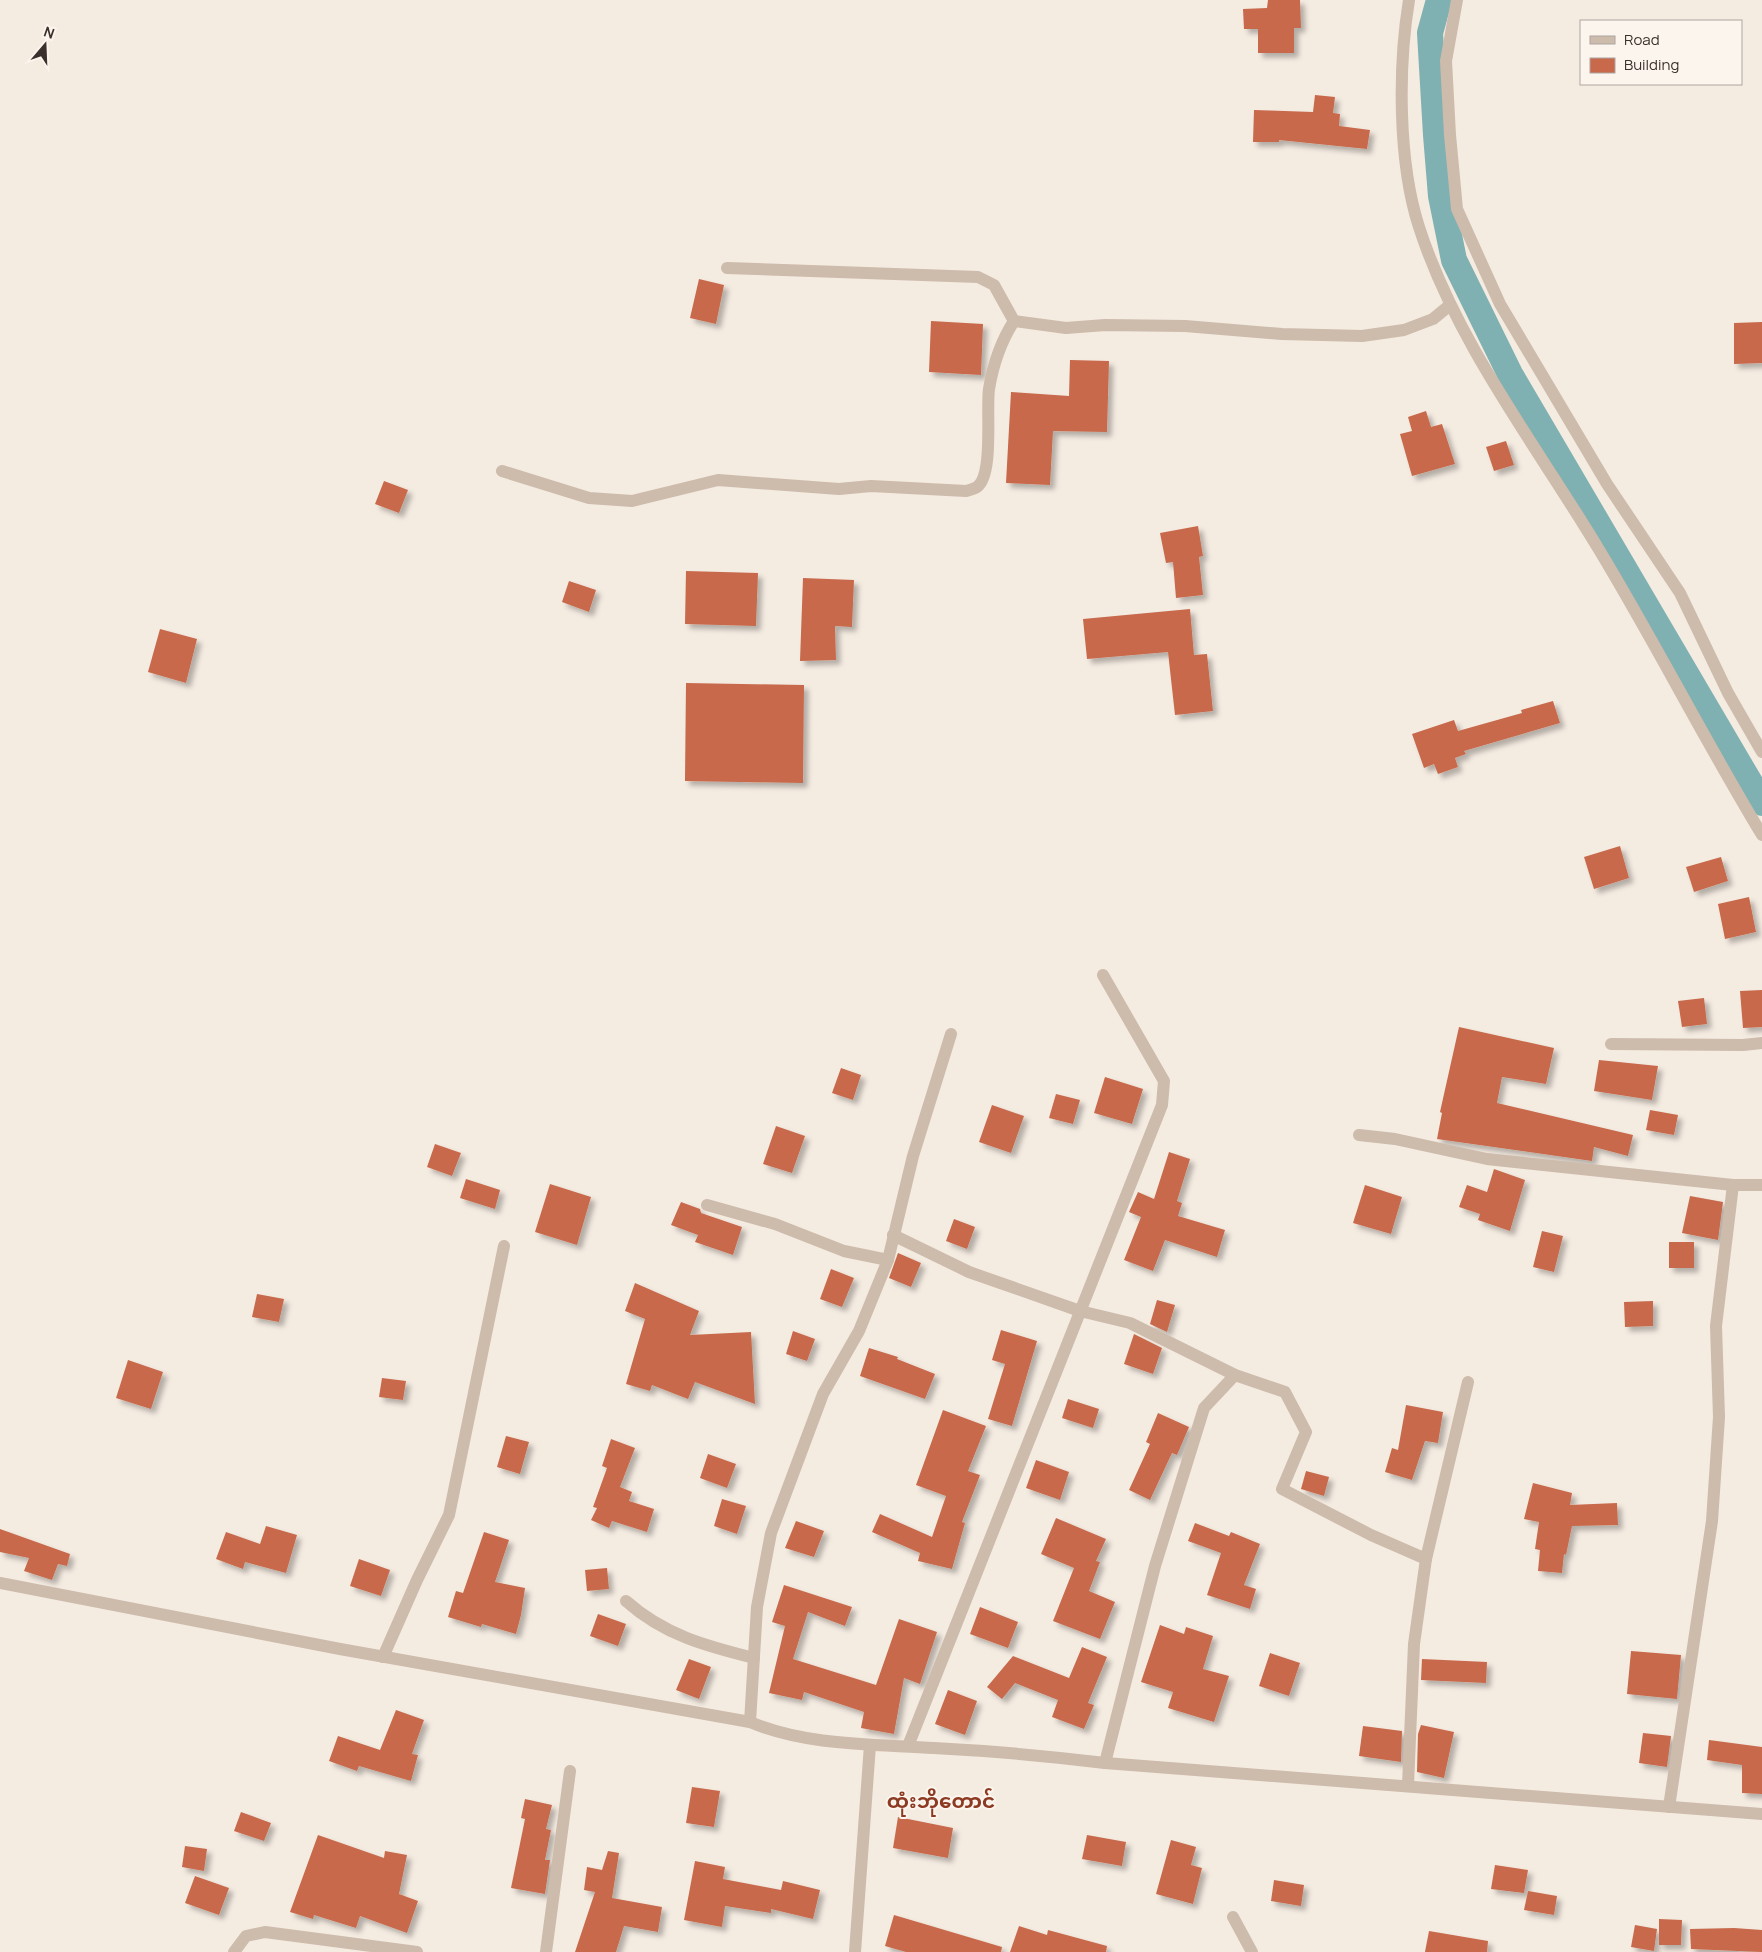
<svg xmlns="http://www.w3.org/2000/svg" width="1762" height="1952" viewBox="0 0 1762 1952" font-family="Manrope,'Noto Sans Myanmar',sans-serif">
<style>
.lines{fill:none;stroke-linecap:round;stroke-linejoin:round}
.canal{stroke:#7fb0b2;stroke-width:26}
.building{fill:#c8694b;filter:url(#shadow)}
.minor{stroke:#cdbbac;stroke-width:12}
.labels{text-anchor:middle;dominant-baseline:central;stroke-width:4;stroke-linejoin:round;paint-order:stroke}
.quarter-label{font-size:20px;font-weight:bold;fill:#8c3b22;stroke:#fbf5ee}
</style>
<defs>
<filter id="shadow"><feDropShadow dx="4.5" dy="4.5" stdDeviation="2.5" flood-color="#0004"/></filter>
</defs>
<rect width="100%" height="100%" fill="#f4ebe1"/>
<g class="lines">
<path class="canal" d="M 1439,0 L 1430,33 L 1436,135 L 1441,196 L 1454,260 L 1510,374 L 1762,803"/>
</g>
<g class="building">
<path d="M 1268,0 L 1300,0 L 1301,28 L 1294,28 L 1294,53 L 1258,53 L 1258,29 L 1244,29 L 1243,9 L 1267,8 Z"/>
<path d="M 1315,95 L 1335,97 L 1333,113 L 1340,114 L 1339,126 L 1370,130 L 1367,149 L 1279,140 L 1279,142 L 1253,142 L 1254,110 L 1313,112 Z"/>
<path d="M 699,279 L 724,285 L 716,324 L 690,318 Z"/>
<path d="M 931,321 L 983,324 L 981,375 L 929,372 Z"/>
<path d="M 1762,322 L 1762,363 L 1734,364 L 1734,323 Z"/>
<path d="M 1070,360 L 1109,361 L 1107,432 L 1053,431 L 1050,485 L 1006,483 L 1011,392 L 1069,396 Z"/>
<path d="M 1426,411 L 1431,427 L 1442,424 L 1455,464 L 1412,476 L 1400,434 L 1412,431 L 1408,417 Z"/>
<path d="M 1506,441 L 1514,465 L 1494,471 L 1486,447 Z"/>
<path d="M 384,481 L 408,490 L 399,513 L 375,504 Z"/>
<path d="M 1198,526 L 1203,556 L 1199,557 L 1203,595 L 1176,598 L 1173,562 L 1166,563 L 1160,533 Z"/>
<path d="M 686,571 L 758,573 L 756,626 L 685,624 Z"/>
<path d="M 803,578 L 854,580 L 852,627 L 835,626 L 836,660 L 800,661 Z"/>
<path d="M 569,581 L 596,590 L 589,612 L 562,602 Z"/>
<path d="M 1190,609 L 1194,655 L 1207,654 L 1213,711 L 1175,715 L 1168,652 L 1087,659 L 1083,619 Z"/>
<path d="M 160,629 L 197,639 L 186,683 L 148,672 Z"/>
<path d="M 686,683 L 804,685 L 803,783 L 685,781 Z"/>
<path d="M 1553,701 L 1560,723 L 1464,751 L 1466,754 L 1455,758 L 1458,767 L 1438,774 L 1434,764 L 1424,768 L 1412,734 L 1454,720 L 1458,731 L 1522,713 L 1521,710 Z"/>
<path d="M 1620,846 L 1629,878 L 1594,889 L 1584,857 Z"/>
<path d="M 1721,857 L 1728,881 L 1694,892 L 1686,867 Z"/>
<path d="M 1749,897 L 1756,932 L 1725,939 L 1718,904 Z"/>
<path d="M 1762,990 L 1762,1027 L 1743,1028 L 1740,991 Z"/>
<path d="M 1704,998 L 1707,1024 L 1682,1027 L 1678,1001 Z"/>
<path d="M 1459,1027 L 1554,1048 L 1546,1084 L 1502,1077 L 1497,1103 L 1633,1135 L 1628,1156 L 1594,1147 L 1592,1161 L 1437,1139 L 1442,1113 L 1440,1112 Z"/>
<path d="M 1599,1060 L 1658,1066 L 1652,1100 L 1594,1091 Z"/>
<path d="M 841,1068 L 861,1075 L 853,1100 L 832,1093 Z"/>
<path d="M 1105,1077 L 1143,1089 L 1132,1124 L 1094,1113 Z"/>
<path d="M 1056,1094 L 1080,1100 L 1073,1124 L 1049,1118 Z"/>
<path d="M 992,1105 L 1024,1116 L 1011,1153 L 979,1142 Z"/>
<path d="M 1650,1110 L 1678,1115 L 1674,1135 L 1646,1130 Z"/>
<path d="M 776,1126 L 805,1136 L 792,1173 L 763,1164 Z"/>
<path d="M 435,1144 L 461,1153 L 452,1176 L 427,1167 Z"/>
<path d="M 1169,1152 L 1190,1159 L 1177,1201 L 1182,1203 L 1178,1216 L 1225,1230 L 1217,1257 L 1165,1240 L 1153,1271 L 1124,1260 L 1141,1217 L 1129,1212 L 1138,1192 L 1154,1199 Z"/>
<path d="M 1494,1169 L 1525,1180 L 1510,1231 L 1478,1220 L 1480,1214 L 1459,1207 L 1467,1185 L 1487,1192 Z"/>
<path d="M 466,1179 L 500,1190 L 495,1209 L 460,1198 Z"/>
<path d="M 550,1184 L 591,1197 L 577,1245 L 535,1232 Z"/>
<path d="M 1365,1185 L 1402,1197 L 1391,1234 L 1353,1223 Z"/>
<path d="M 1690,1196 L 1723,1202 L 1718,1240 L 1682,1233 Z"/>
<path d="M 681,1202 L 700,1209 L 701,1213 L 742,1227 L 733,1255 L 695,1242 L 698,1235 L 671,1225 Z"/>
<path d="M 954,1219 L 975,1227 L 967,1249 L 946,1241 Z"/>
<path d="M 1542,1231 L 1563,1236 L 1554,1272 L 1533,1267 Z"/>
<rect x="1669" y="1242" width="25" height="26"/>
<path d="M 898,1253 L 921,1263 L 911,1287 L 889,1278 Z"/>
<path d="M 831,1269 L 854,1278 L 842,1307 L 820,1299 Z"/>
<path d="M 635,1283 L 699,1311 L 690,1335 L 751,1332 L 755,1404 L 695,1382 L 688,1399 L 652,1385 L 650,1391 L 626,1384 L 645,1319 L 625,1311 Z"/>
<path d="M 257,1294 L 284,1299 L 279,1322 L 252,1317 Z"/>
<path d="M 1157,1300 L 1175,1305 L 1167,1332 L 1150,1324 Z"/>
<path d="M 1653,1301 L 1653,1326 L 1625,1327 L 1624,1302 Z"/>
<path d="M 1001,1330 L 1037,1341 L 1012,1426 L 988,1419 L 1005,1364 L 992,1360 Z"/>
<path d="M 793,1331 L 815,1339 L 807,1361 L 786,1354 Z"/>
<path d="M 1134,1334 L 1162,1348 L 1153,1374 L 1124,1364 Z"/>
<path d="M 869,1348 L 898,1357 L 897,1359 L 935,1374 L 925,1399 L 860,1376 Z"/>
<path d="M 128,1360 L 163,1372 L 151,1409 L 116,1398 Z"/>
<path d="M 382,1378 L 406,1381 L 403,1400 L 379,1397 Z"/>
<path d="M 1068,1399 L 1099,1409 L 1093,1428 L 1062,1418 Z"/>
<path d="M 1406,1405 L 1443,1412 L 1438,1443 L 1425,1441 L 1412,1480 L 1385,1472 L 1392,1448 L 1398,1450 Z"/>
<path d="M 943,1410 L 986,1426 L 968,1471 L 980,1475 L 962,1522 L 965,1523 L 952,1569 L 918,1561 L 920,1553 L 872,1532 L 880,1514 L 932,1537 L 946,1496 L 916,1485 Z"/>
<path d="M 1158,1413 L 1189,1427 L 1177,1455 L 1172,1453 L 1150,1500 L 1129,1490 L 1150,1444 L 1146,1442 Z"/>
<path d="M 506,1436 L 529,1442 L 520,1474 L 497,1467 Z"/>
<path d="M 611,1439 L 635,1448 L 620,1487 L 632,1492 L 629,1501 L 654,1509 L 647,1532 L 612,1521 L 609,1528 L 591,1520 L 597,1508 L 593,1507 L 607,1468 L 602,1466 Z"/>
<path d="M 708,1454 L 736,1464 L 727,1488 L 700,1478 Z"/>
<path d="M 1036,1460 L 1069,1472 L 1060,1500 L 1026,1488 Z"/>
<path d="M 1306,1471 L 1329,1477 L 1324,1496 L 1301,1489 Z"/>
<path d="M 1533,1483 L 1572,1493 L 1570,1505 L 1617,1503 L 1618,1525 L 1572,1526 L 1566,1555 L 1564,1554 L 1562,1573 L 1538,1571 L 1540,1550 L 1535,1549 L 1539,1522 L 1524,1519 Z"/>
<path d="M 722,1499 L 746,1506 L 737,1534 L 714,1526 Z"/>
<path d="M 1056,1518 L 1106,1539 L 1096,1561 L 1100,1562 L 1089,1591 L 1115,1602 L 1100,1639 L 1053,1621 L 1074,1568 L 1041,1554 Z"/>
<path d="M 796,1521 L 824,1531 L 814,1557 L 785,1548 Z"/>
<path d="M 1195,1523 L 1229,1536 L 1231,1532 L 1260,1544 L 1244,1585 L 1256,1589 L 1250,1609 L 1207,1595 L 1221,1553 L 1188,1541 Z"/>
<path d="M 266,1526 L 297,1535 L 286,1573 L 245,1562 L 243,1569 L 216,1559 L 226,1532 L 260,1544 Z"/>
<path d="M 0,1529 L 70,1554 L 67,1566 L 58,1564 L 52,1580 L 24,1571 L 29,1558 L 0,1552 Z"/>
<path d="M 484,1532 L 509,1540 L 495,1582 L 525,1588 L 521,1615 L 516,1634 L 482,1624 L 481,1627 L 448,1617 L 456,1591 L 463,1593 Z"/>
<path d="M 359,1559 L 390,1570 L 381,1596 L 350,1586 Z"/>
<path d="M 607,1568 L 609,1589 L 587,1591 L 585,1570 Z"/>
<path d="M 784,1585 L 852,1607 L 845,1626 L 808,1612 L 793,1659 L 876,1685 L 899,1619 L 937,1632 L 920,1684 L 904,1678 L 894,1734 L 861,1728 L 864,1712 L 804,1692 L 802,1700 L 769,1693 L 785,1626 L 772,1622 Z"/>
<path d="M 980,1607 L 1018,1622 L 1008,1648 L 970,1634 Z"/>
<path d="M 598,1614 L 626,1624 L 618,1646 L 590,1636 Z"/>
<path d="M 1160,1625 L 1184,1634 L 1186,1627 L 1213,1636 L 1203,1669 L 1229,1676 L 1214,1722 L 1168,1708 L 1173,1692 L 1141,1682 Z"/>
<path d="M 1082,1647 L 1107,1657 L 1088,1703 L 1094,1705 L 1084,1729 L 1052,1717 L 1058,1700 L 1015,1683 L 1002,1699 L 987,1687 L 1013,1656 L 1069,1678 Z"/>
<path d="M 1631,1651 L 1681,1655 L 1677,1699 L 1627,1694 Z"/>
<path d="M 1270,1653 L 1300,1663 L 1289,1696 L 1259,1686 Z"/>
<path d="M 689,1659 L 711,1667 L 699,1699 L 676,1690 Z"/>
<path d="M 1422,1659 L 1487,1662 L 1486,1683 L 1421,1680 Z"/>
<path d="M 948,1690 L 977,1701 L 965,1735 L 935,1724 Z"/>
<path d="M 396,1710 L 424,1720 L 412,1754 L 418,1755 L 411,1781 L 359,1766 L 357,1771 L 329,1761 L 338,1736 L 380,1750 Z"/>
<path d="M 1421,1725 L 1454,1732 L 1444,1778 L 1417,1772 L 1418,1734 Z"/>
<path d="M 1363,1726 L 1402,1731 L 1401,1762 L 1359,1756 Z"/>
<path d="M 1643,1733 L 1671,1736 L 1667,1767 L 1639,1763 Z"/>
<path d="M 1709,1740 L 1762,1747 L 1762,1794 L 1742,1793 L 1742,1765 L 1707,1760 Z"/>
<path d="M 692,1787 L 720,1791 L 714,1827 L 686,1823 Z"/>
<path d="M 525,1799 L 552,1805 L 546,1829 L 551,1830 L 545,1860 L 550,1860 L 545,1894 L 511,1888 L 525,1819 L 521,1818 Z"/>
<path d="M 241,1812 L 271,1823 L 264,1841 L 234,1831 Z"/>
<path d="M 898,1817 L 953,1828 L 948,1858 L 893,1848 Z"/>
<path d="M 318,1835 L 384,1858 L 385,1851 L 407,1855 L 399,1894 L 418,1901 L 407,1933 L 360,1916 L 356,1928 L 314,1915 L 313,1919 L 290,1912 Z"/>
<path d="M 1087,1835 L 1126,1842 L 1122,1866 L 1082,1859 Z"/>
<path d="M 1171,1840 L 1196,1847 L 1191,1865 L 1202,1868 L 1193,1904 L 1156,1894 Z"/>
<path d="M 185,1846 L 207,1849 L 204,1871 L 182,1867 Z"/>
<path d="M 608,1851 L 619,1853 L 612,1898 L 662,1907 L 658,1932 L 624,1926 L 616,1952 L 575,1952 L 595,1892 L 584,1890 L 587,1867 L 602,1870 Z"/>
<path d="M 695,1861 L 725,1867 L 723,1879 L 781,1890 L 783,1881 L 820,1890 L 813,1919 L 771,1909 L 771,1913 L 725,1906 L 722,1927 L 684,1920 Z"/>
<path d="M 1495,1865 L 1528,1870 L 1524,1893 L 1491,1889 Z"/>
<path d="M 195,1876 L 229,1888 L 219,1915 L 185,1903 Z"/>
<path d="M 1274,1880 L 1304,1885 L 1301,1906 L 1271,1901 Z"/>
<path d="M 1528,1891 L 1557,1896 L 1554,1915 L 1524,1910 Z"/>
<path d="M 894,1915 L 1002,1947 L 1001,1952 L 906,1952 L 885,1946 Z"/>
<path d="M 1659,1919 L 1682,1920 L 1681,1945 L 1659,1945 Z"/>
<path d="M 1635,1925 L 1657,1929 L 1654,1951 L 1631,1947 Z"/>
<path d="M 1019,1926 L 1047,1935 L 1048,1930 L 1107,1946 L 1106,1952 L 1010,1952 Z"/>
<path d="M 1734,1928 L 1762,1930 L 1762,1952 L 1691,1949 L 1690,1929 Z"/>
<path d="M 1429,1931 L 1488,1941 L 1487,1952 L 1425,1952 Z"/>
</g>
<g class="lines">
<g class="minor">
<path d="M 1409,0 C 1398,67 1398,162 1419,227 C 1456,342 1536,445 1598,548 C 1655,642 1705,741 1762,835"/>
<path d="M 1457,0 L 1446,61 L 1450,135 L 1457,209 L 1500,304 L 1607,484 L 1680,593 L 1728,693 L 1762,752"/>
<path d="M 727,268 L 978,277 L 994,285 L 1014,321 L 1066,328 L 1105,325 L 1185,326 L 1282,334 L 1362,336 L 1404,330 L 1433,319 L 1450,305"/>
<path d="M 502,471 L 589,498 L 632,501 L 718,480 L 839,489 L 871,486 L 966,491 C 969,490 974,489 977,487 C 994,475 986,409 989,389 C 993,365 1001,341 1014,321"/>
<path d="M 1611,1044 L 1743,1045 L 1762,1043"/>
<path d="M 1359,1135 L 1395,1139 L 1487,1159 L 1733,1185 L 1762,1185"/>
<path d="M 707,1205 L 775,1224 L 844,1251 L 888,1260"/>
<path d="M 893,1235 L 969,1272 L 1080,1311 L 1130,1323 L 1235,1375 L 1285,1392 L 1306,1432 L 1282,1489 L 1371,1535 L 1426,1559"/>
<path d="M 0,1583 L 340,1649 L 750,1722 C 807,1746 873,1744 934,1748 C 992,1751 1048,1756 1105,1763 L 1762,1814"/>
<path d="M 626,1601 C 664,1635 706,1646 754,1658"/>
<path d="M 383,1657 L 417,1580 L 449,1515 L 504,1246"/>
<path d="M 750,1722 L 757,1607 L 771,1533 L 823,1394 L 859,1331 L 888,1260 L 913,1156 L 951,1034"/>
<path d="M 908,1746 L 1162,1105 L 1164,1081 L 1103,975"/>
<path d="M 1105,1763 L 1155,1566 L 1204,1408 L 1235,1375"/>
<path d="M 1408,1785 L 1414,1644 L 1426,1559 L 1468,1382"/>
<path d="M 1669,1807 L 1712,1521 L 1719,1417 L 1716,1326 L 1733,1185"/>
<path d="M 1233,1917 L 1252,1952"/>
<path d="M 234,1952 L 246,1936 L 265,1932 L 417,1952"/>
<path d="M 546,1952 L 570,1771"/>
<path d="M 855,1952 L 870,1745"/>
</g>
</g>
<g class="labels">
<g class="quarter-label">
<text x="941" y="1800">ထုံးဘိုတောင်</text>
</g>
</g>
<rect x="1580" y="20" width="162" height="65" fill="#fbf5ee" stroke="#aea6a0"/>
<rect x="1590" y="36" width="25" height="8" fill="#cdbbac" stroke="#aea6a0"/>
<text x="1624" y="45" font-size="15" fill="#3b302b">Road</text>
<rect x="1590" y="58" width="25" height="15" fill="#c8694b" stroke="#aea6a0"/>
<text x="1624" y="70" font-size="15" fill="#3b302b">Building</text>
<g transform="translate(45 45) rotate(19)" stroke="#fbf5ee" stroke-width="4" paint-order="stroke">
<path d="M0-4L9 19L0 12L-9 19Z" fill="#3b302b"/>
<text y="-8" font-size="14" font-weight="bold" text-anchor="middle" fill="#3b302b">N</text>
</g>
</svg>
